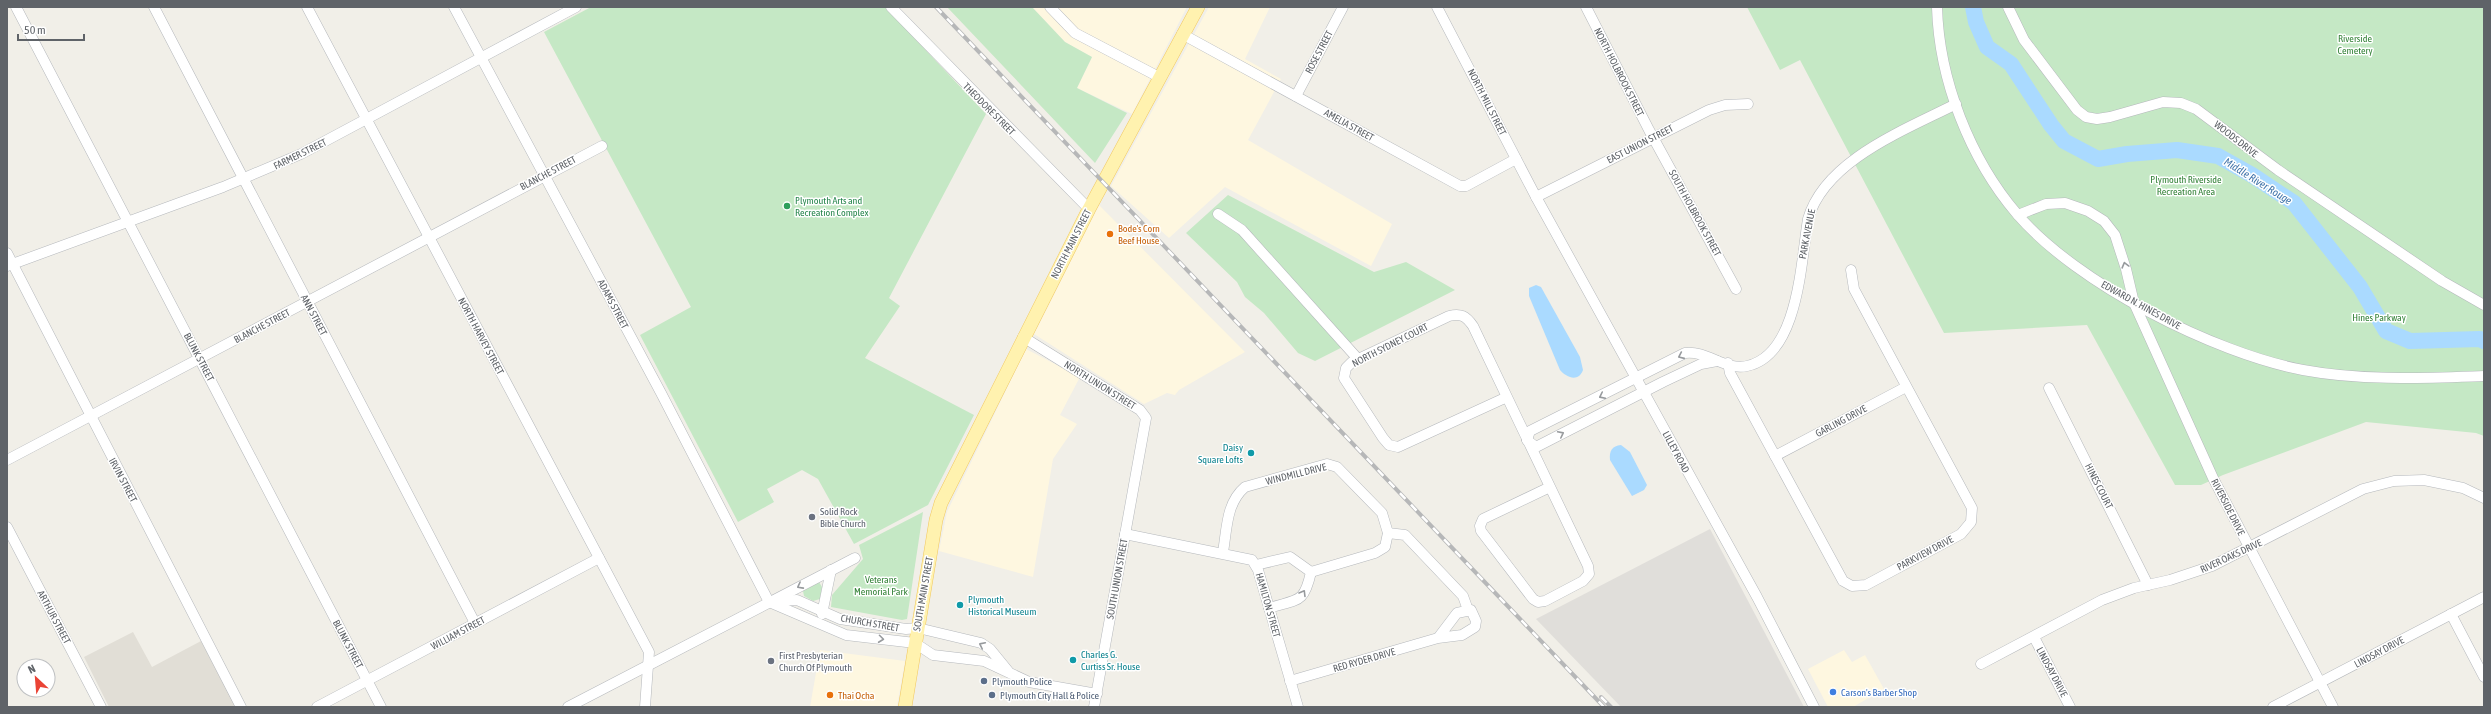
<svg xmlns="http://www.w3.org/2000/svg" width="2491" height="714" viewBox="0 0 2491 714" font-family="'Asap Condensed',sans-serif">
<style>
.commercial{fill:#fef7e0}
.industrial{fill:#e0deda}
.education{fill:#e1ded6}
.green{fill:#c5e8c5}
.water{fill:#aadaff}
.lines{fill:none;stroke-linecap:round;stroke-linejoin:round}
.river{stroke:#aadaff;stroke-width:16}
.minor-casing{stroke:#b5b8bc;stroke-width:11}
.major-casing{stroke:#f2c960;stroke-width:14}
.minor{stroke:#fff;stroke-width:10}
.major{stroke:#fff2af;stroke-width:13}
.rail-casing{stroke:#b6b7b8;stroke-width:4}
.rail{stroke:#fff;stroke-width:2.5;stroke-dasharray:8;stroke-linecap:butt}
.oneway{stroke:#979a9d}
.leisure-dot{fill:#2e9e5b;stroke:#fff;stroke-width:1.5}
.food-dot{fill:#e8710a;stroke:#fff;stroke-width:1.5}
.culture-dot{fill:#0f9aa8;stroke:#fff;stroke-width:1.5}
.worship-dot{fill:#6b7280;stroke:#fff;stroke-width:1.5}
.service-dot{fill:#5c6f8a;stroke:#fff;stroke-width:1.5}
.shop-dot{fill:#3f7fe0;stroke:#fff;stroke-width:1.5}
.labels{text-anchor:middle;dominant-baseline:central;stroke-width:3;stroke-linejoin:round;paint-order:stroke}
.park-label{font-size:10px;fill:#348238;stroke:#fff}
.street-label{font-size:10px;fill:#5f6368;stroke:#fff}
.leisure-label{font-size:10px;fill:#27864d;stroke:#fff;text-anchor:start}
.food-label{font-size:10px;fill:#c56008;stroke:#fff;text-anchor:start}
.culture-label{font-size:10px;fill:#0d838f;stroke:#fff;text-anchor:start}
.worship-label{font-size:10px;fill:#5b616d;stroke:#fff;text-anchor:start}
.service-label{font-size:10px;fill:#4e5e75;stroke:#fff;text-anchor:start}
.shop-label{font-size:10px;fill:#366cbe;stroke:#fff;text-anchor:start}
.water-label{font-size:11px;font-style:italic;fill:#4174aa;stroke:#fff}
</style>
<rect width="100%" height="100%" fill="#f1efe8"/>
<g class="commercial">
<path d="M 1032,7 L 1187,7 L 1132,114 L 1077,88 L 1092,57 L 1065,42 Z"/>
<path d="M 1209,7 L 1270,7 L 1245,59 L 1281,79 L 1248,140 L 1392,224 L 1371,266 L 1225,187 L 1169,238 L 1111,186 Z"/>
<path d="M 1099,205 L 1245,352 L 1179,390 L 1175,395 L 1167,393 L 1144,404 L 1034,334 Z"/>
<path d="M 1026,349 L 1080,377 L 1060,415 L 1077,424 L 1053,459 L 1033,577 L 939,551 L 947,512 Z"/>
<path d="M 820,650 L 905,661 L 897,707 L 810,707 Z"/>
<path d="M 1844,650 L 1852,662 L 1865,655 L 1884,689 L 1853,707 L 1828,707 L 1808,669 Z"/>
</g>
<path class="industrial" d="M 1710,529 L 1804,707 L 1621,707 L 1536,619 Z"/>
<path class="education" d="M 133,632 L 152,667 L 201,641 L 236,707 L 109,707 L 84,657 Z"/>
<g class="green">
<path d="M 591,7 L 885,7 L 986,114 L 889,298 L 900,306 L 865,358 L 974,415 L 928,505 L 854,544 L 818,479 L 802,470 L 767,489 L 774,502 L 738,522 L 640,335 L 691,307 L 544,32 Z"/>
<path d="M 947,7 L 1032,7 L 1065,42 L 1092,57 L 1077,88 L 1127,113 L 1095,163 Z"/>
<path d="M 1747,7 L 2484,7 L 2484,436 L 2476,433 L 2366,422 L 2223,475 L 2201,485 L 2175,485 L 2087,325 L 1944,333 L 1800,60 L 1780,70 Z"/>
<path d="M 1228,195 L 1374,272 L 1406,262 L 1455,290 L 1315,361 L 1298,353 L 1264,313 L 1245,297 L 1237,282 L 1186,233 Z"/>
<path d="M 923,512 L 907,619 L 902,620 L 831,607 L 832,595 L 863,559 L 859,545 Z"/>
<path d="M 819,582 L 822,587 L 820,599 L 813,601 L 804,596 L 803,591 Z"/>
</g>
<g class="water">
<path d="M 1536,285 L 1541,287 L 1580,357 L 1583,370 C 1578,383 1566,377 1560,370 L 1529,296 L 1529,288 Z"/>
<path d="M 1621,445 L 1630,452 L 1647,485 L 1644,490 L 1632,496 L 1610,460 C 1609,451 1612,446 1621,445 Z"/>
</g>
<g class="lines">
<path class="river" d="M 1973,7 L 1976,22 L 1987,47 L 2011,64 L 2051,125 L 2064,141 L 2098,159 L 2127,154 L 2177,150 L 2218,156 L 2252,175 L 2294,203 L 2360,287 L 2386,331 L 2410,341 L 2480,339 L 2484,341"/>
<g class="minor-casing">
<g id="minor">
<path d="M 16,7 L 381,707"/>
<path d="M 154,7 L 475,623"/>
<path d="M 307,7 L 649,652 L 645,707"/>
<path d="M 454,7 L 661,393 L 769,602"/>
<path d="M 891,7 L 1089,209"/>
<path d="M 1050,7 L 1075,33 L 1159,77"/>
<path d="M 1437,7 L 1536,197 L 1757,597 L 1814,707"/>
<path d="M 1586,7 L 1649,130 L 1736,289"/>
<path d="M 1937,7 C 1939,80 1970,159 2017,214 C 2077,284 2214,353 2303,370 C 2362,381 2424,378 2484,376"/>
<path d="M 2008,7 L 2024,40 L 2077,110 L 2086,117 L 2097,119 L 2110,117 L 2163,102 L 2181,103 L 2196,109 L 2278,170 L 2442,281 L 2484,305"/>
<path d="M 1182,34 L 1460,186 L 1466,186 L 1516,159"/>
<path d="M 1296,96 L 1343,7"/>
<path d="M 1536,197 L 1709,110 L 1725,105 L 1748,104"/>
<path d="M 1218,214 L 1242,230 L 1358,359"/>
<path d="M 2018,215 L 2046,204 L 2065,203 L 2088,211 L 2104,221 L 2115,235 L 2126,269 L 2134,303 L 2213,478 L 2333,707"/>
<path d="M 7,253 L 241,707"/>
<path d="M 7,266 L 223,187 L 301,154 L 576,7"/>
<path d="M 1023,337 L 1140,410 L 1146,418 L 1094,707"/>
<path d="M 1728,363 L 1730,373 L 1843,581 L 1852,586 L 1866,585 L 1961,534 L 1971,522 L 1972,508 L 1854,289 L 1851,270"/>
<path d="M 2049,388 L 2148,585"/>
<path d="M 1507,397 L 1398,447 L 1389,445 L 1383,438 L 1344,378 L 1346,368 L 1352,362 L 1449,316 C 1461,313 1466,316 1473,326 L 1588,566 L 1589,574 L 1583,581 L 1545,601 L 1538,602 L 1533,599 L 1481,531 L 1480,526 L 1483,519 L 1550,487"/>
<path d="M 1527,440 L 1530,431 L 1685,353 C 1707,350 1725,371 1747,366 C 1799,355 1801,260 1808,219 C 1825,160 1905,130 1956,104"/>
<path d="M 1527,440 L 1536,447 L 1663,382 L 1701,364 L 1717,361"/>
<path d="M 1775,456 L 1906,387"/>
<path d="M 7,460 L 602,146"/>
<path d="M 7,527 L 101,707"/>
<path d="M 1388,533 L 1405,535 L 1463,596 L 1468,610"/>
<path d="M 1125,534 L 1252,560 L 1258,570 L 1298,707"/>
<path d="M 1223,552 C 1227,529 1226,503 1245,487 L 1327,464 L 1337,467 L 1382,513 L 1388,533 L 1385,547 L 1375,553 L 1311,572"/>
<path d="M 1256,565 L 1290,557 L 1311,572 C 1304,604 1298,599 1269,608"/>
<path d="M 777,601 L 797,600 L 840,619 L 906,629 L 918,628 L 981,643 L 990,649 L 1008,671"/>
<path d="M 769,602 L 846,635 L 915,643 L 933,655 L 984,661 L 1029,682 L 1097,694"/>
<path d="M 822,614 L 831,570"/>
<path d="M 2451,614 L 2484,677"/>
<path d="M 2034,637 L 2070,707"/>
<path d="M 1981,664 L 2102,600 L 2134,588 L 2170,580 L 2212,566 L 2363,489 L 2394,481 L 2424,480 L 2463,488 L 2484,498"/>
<path d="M 1290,681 L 1438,638 L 1462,635 L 1475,627 L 1476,621 L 1471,610 L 1457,613 L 1438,638"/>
<path d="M 317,707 L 599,558"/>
<path d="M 568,707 L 855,558"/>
<path d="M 2273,707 L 2484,597"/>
</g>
</g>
<g class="major-casing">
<path id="major" d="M 905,707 L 936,520 L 941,503 L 1089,209 L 1198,7"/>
</g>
<use href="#minor" class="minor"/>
<use href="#major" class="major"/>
<g class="rail-casing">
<g id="rail">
<path d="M 936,7 L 1604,707"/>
<path d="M 1601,697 L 1611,707"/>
</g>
</g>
<use href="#rail" class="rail"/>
</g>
<defs><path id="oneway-chevron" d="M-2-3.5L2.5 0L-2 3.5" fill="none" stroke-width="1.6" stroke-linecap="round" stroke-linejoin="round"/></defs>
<g class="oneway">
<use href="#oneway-chevron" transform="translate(2125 265) rotate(-105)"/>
<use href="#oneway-chevron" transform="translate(1681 356) rotate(156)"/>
<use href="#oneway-chevron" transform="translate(1602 396) rotate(154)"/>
<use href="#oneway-chevron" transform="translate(1561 434) rotate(-27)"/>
<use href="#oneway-chevron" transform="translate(800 586) rotate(152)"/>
<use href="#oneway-chevron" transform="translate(1303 593) rotate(-59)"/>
<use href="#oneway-chevron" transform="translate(881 639) rotate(7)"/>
<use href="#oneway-chevron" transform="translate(982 645) rotate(-154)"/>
</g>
<circle class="leisure-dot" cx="787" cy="206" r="4"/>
<g class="food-dot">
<circle cx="1110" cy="234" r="4"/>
<circle cx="830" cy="695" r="4"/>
</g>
<g class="culture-dot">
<circle cx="1251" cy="453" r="4"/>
<circle cx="960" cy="605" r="4"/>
<circle cx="1073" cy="660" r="4"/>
</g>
<g class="worship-dot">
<circle cx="812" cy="517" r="4"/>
<circle cx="771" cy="661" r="4"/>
</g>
<g class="service-dot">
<circle cx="984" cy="681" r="4"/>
<circle cx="992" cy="695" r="4"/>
</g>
<circle class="shop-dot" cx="1833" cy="692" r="4"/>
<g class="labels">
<g class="park-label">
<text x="2355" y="38">Riverside<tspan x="2355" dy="12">Cemetery</tspan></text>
<text x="2186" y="179">Plymouth Riverside<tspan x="2186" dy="12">Recreation Area</tspan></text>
<text x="2379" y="317">Hines Parkway</text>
<text x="881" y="579">Veterans<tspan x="881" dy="12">Memorial Park</tspan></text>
</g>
<g class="street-label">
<text transform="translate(1319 52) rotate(-62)">ROSE STREET</text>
<text transform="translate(1619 72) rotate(63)">NORTH HOLBROOK STREET</text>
<text transform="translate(1487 102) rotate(63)">NORTH MILL STREET</text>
<text transform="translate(989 109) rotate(45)">THEODORE STREET</text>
<text transform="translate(1349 125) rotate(29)">AMELIA STREET</text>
<text transform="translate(2236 139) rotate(38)">WOODS DRIVE</text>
<text transform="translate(1640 144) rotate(-27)">EAST UNION STREET</text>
<text transform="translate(300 154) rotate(-26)">FARMER STREET</text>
<text transform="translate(548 173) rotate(-28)">BLANCHE STREET</text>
<text transform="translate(1695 213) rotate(61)">SOUTH HOLBROOK STREET</text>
<text transform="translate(1807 234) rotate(-79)">PARK AVENUE</text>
<text transform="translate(1071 244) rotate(-63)">NORTH MAIN STREET</text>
<text transform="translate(613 304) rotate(62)">ADAMS STREET</text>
<text transform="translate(2141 305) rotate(29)">EDWARD N. HINES DRIVE</text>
<text transform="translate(314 315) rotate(62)">ANN STREET</text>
<text transform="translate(262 326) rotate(-28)">BLANCHE STREET</text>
<text transform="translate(481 336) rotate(62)">NORTH HARVEY STREET</text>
<text transform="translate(1390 345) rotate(-27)">NORTH SYDNEY COURT</text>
<text transform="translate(199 357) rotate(62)">BLUNK STREET</text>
<text transform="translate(1100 385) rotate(32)">NORTH UNION STREET</text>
<text transform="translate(1841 421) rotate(-28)">GARLING DRIVE</text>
<text transform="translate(1676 452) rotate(62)">LILLEY ROAD</text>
<text transform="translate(1296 474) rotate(-14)">WINDMILL DRIVE</text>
<text transform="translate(123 480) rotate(62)">IRVIN STREET</text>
<text transform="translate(2099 486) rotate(63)">HINES COURT</text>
<text transform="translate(2228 507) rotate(63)">RIVERSIDE DRIVE</text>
<text transform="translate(1925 553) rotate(-28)">PARKVIEW DRIVE</text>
<text transform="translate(2231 556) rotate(-25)">RIVER OAKS DRIVE</text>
<text transform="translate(1117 579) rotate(-80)">SOUTH UNION STREET</text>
<text transform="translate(923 594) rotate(-80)">SOUTH MAIN STREET</text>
<text transform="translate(1268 605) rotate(74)">HAMILTON STREET</text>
<text transform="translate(54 617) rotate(62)">ARTHUR STREET</text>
<text transform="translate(870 623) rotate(10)">CHURCH STREET</text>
<text transform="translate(458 633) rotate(-28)">WILLIAM STREET</text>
<text transform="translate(348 644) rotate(62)">BLUNK STREET</text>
<text transform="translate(2379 652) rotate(-28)">LINDSAY DRIVE</text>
<text transform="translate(1364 660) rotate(-16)">RED RYDER DRIVE</text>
<text transform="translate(2052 672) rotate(62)">LINDSAY DRIVE</text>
</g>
<g class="leisure-label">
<text x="795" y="200">Plymouth Arts and<tspan x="795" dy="12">Recreation Complex</tspan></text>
</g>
<g class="food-label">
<text x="1118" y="228">Bode's Corn<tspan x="1118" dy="12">Beef House</tspan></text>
<text x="838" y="695">Thai Ocha</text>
</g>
<g class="culture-label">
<text x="1243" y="447" text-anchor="end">Daisy<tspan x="1243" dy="12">Square Lofts</tspan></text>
<text x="968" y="599">Plymouth<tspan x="968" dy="12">Historical Museum</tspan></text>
<text x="1081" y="654">Charles G.<tspan x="1081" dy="12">Curtiss Sr. House</tspan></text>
</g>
<g class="worship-label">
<text x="820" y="511">Solid Rock<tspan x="820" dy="12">Bible Church</tspan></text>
<text x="779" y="655">First Presbyterian<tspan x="779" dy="12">Church Of Plymouth</tspan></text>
</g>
<g class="service-label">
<text x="992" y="681">Plymouth Police</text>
<text x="1000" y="695">Plymouth City Hall &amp; Police</text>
</g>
<g class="shop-label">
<text x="1841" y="692">Carson's Barber Shop</text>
</g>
<g class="water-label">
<text transform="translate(2258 181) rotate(32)">Middle River Rouge</text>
</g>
</g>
<rect width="2491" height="714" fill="none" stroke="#5f6368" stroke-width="16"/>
<g transform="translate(36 678) rotate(334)"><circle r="19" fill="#ffffff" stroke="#bfc1c3"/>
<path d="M0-3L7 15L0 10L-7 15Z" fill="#ea4335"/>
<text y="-6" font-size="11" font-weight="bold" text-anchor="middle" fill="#5f6368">N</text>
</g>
<path d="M18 34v6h66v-6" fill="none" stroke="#5f6368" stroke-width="2"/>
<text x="24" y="34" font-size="12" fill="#5f6368" stroke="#ffffff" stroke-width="3" paint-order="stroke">50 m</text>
</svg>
